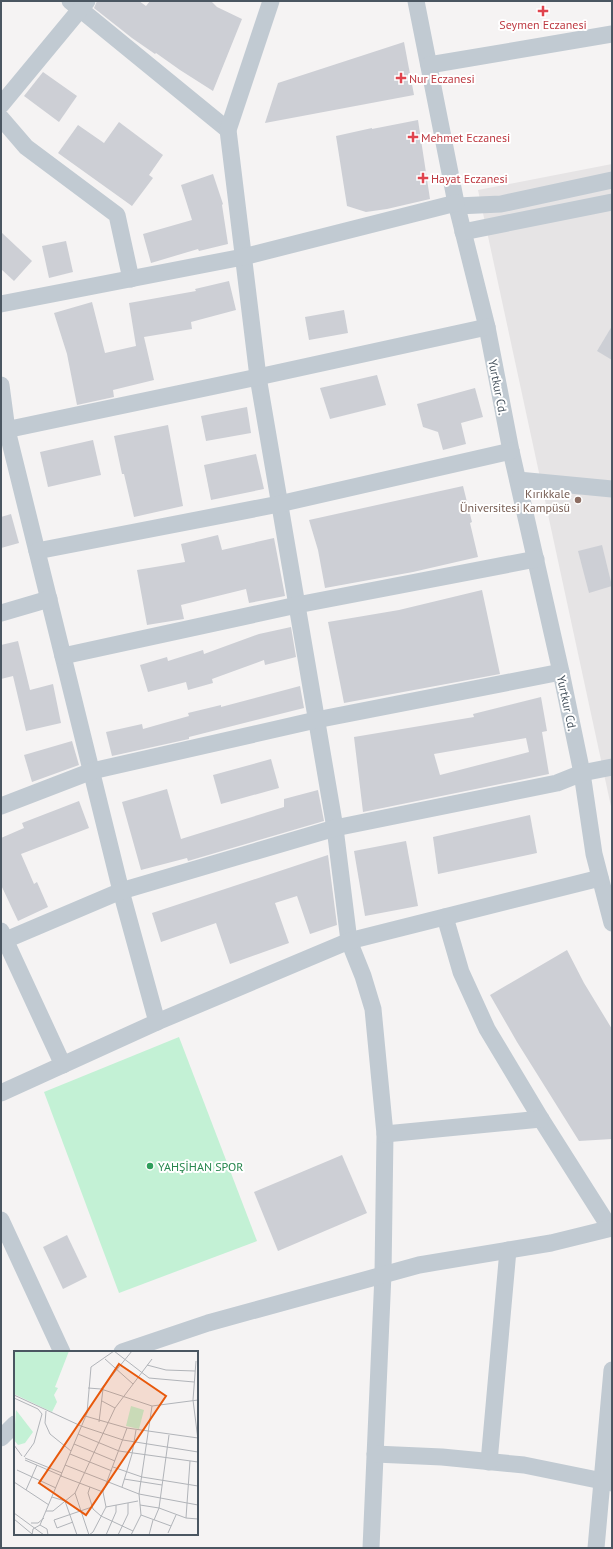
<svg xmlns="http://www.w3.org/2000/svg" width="613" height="1549" viewBox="0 0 613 1549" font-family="'PT Sans',sans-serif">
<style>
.education{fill:#e6e4e5}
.green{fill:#c3f1d5}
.building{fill:#cdcfd5;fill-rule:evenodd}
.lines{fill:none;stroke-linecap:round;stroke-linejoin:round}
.minor{stroke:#c1cad2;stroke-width:17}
.health-dot{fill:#e0444e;stroke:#fff;stroke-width:1.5}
.education-dot{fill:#8d6e63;stroke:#fff;stroke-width:1.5}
.leisure-dot{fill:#2e9e5b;stroke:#fff;stroke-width:1.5}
.labels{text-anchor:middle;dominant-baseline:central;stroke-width:4;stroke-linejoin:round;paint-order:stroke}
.health-label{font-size:12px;fill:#be3a42;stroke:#fff;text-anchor:start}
.street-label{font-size:12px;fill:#4a5661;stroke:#fff}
.education-label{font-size:12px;fill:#785e54;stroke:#fff;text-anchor:end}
.leisure-label{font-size:12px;fill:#27864d;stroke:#fff;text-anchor:start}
.inset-road{fill:none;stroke:#b1b4b9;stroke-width:1}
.view{fill:#e8590c;fill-opacity:0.15;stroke:#e8590c;stroke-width:2}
.inset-edge{fill:none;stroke:#4a5661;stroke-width:2}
</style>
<rect width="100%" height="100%" fill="#f5f3f3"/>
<path class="education" d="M 612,164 L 612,811 L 478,190 Z"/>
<path class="green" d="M 179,1037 L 257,1241 L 119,1293 L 44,1092 Z"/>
<g class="building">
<path d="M 97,1 L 139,1 L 146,6 L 150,1 L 211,1 L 217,7 L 242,19 L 213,91 L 180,70 L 156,53 L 155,54 L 132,38 L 94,8 Z"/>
<path d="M 404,42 L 414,95 L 265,123 L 278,83 Z"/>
<path d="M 43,72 L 77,96 L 59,122 L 24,96 Z"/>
<path d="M 418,120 L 430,199 L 387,209 L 366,212 L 347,206 L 336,136 L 372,128 L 372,129 Z"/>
<path d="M 119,122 L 163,155 L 149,175 L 153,178 L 132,206 L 58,153 L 78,125 L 104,143 Z"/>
<path d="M 213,174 L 223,204 L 222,205 L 228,244 L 199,251 L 198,249 L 151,263 L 143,234 L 192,220 L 181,185 Z"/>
<path d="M 1,232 L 32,261 L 14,281 L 1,269 Z"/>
<path d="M 66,241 L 73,272 L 49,278 L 42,246 Z"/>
<path d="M 229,281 L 236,310 L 191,322 L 192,329 L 144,337 L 154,380 L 113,390 L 114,397 L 77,405 L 67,354 L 54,313 L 92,302 L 105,353 L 136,346 L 129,303 L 196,291 L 195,289 Z"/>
<path d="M 344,310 L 348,333 L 309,340 L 305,317 Z"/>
<path d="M 612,326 L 612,360 L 597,351 Z"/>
<path d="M 377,375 L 386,405 L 330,419 L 320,388 Z"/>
<path d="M 475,388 L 483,417 L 461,423 L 466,444 L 443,450 L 438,432 L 423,427 L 417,404 Z"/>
<path d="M 247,407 L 251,433 L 206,441 L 201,416 Z"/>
<path d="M 168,425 L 183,506 L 134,517 L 124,474 L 122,474 L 114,436 Z"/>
<path d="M 93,440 L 101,475 L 48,487 L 40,452 Z"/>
<path d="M 256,454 L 264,489 L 211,500 L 204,465 Z"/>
<path d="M 463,486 L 472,522 L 470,523 L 478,557 L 413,572 L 325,588 L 318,550 L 309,520 Z"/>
<path d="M 11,514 L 19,543 L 1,548 L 1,517 Z"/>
<path d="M 218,535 L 222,550 L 274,538 L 285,596 L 249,603 L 246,589 L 181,605 L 184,619 L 147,625 L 137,570 L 185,562 L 181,544 Z"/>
<path d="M 602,545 L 612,586 L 589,593 L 578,551 Z"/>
<path d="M 482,590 L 500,674 L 344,703 L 328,622 L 399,610 Z"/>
<path d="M 291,627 L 296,657 L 265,665 L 264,660 L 212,679 L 213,683 L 188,690 L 186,682 L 148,692 L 140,665 L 167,657 L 168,661 L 203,650 L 204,654 L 259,634 Z"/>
<path d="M 18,641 L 30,690 L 53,684 L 61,723 L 26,731 L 13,676 L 1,679 L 1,645 Z"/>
<path d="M 300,686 L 304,708 L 189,737 L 189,739 L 112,756 L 106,732 L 142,724 L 143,729 L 189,716 L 188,713 L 221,705 L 221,707 Z"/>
<path d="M 541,697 L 547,731 L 542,732 L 549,774 L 363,812 L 354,737 L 474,717 L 473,714 ZM 526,738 L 529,752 L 440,775 L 434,754 Z"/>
<path d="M 72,741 L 79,765 L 32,782 L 24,755 Z"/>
<path d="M 271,759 L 279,788 L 221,804 L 213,775 Z"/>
<path d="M 167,789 L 181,839 L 284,807 L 284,799 L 318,790 L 324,821 L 188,861 L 187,858 L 141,870 L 122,802 Z"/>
<path d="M 79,801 L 89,828 L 21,854 L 34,884 L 37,882 L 48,907 L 18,921 L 1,885 L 1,838 L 24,828 L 22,823 Z"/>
<path d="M 530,815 L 537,853 L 438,874 L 433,837 Z"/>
<path d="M 406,841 L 418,906 L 365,916 L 354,851 Z"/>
<path d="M 328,855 L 337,925 L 310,934 L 297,896 L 275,903 L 289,943 L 230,964 L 216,923 L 161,942 L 152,913 Z"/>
<path d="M 567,950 L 584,983 L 612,1029 L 612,1139 L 579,1141 L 517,1042 L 490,995 Z"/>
<path d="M 342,1155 L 367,1213 L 278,1251 L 254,1192 Z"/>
<path d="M 67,1235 L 87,1277 L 63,1289 L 43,1247 Z"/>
</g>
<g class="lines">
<g class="minor">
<path d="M 70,1 L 228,130"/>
<path d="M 271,1 L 228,130 L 258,377 L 335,828 L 349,941 L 363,976 L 373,1009 L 385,1134 L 383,1274 L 371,1548"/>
<path d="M 416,1 L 456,203 L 487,327 L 511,451 L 561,672 L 582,773 L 594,854 L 612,923"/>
<path d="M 429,65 L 612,34"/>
<path d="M 1,105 L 87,1"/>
<path d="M 1,118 L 26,147 L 117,215 L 131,279"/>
<path d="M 457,206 L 501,204 L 612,180"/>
<path d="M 463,232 L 612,202"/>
<path d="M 1,304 L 243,257 L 456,203"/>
<path d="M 1,385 L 7,430 L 121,891 L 157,1022"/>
<path d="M 1,431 L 258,377 L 487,327"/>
<path d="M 518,480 L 612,489"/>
<path d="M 37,551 L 279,504 L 511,451"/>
<path d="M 1,613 L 49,599"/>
<path d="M 63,656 L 297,605 L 536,559"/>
<path d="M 1,806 L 92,771 L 316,720 L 561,672"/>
<path d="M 445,917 L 461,972 L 487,1029 L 541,1119 L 610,1228"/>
<path d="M 1,931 L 63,1065"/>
<path d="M 1,942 L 121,891 L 335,828 L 557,783 L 582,773 L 612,767"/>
<path d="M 1,1093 L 157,1022 L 349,941 L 600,878"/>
<path d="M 385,1134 L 541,1119"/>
<path d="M 1,1220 L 62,1352"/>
<path d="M 122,1352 L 208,1323 L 419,1265 L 551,1243 L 612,1228"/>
<path d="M 1,1438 L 15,1424"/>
<path d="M 375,1454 L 442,1457 L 524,1465 L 612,1483"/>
<path d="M 489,1462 L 508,1250"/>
<path d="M 596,1548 L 612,1370"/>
</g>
</g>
<g class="health-dot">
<path d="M541 5h4v4h4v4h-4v4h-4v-4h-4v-4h4z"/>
<path d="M399 72h4v4h4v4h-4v4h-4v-4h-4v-4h4z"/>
<path d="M411 131h4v4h4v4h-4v4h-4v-4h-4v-4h4z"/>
<path d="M421 172h4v4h4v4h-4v4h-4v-4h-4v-4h4z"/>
</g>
<circle class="education-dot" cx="578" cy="500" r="4"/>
<circle class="leisure-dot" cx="150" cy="1166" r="4"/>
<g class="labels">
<g class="health-label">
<text x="543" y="24" text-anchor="middle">Seymen Eczanesi</text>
<text x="409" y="78">Nur Eczanesi</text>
<text x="421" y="137">Mehmet Eczanesi</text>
<text x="431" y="178">Hayat Eczanesi</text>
</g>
<g class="street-label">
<text transform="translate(498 387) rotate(79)">Yurtkur Cd.</text>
<text transform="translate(567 703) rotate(78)">Yurtkur Cd.</text>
</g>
<g class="education-label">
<text x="570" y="493">Kırıkkale<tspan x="570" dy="14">Üniversitesi Kampüsü</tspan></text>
</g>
<g class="leisure-label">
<text x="158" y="1166">YAHŞİHAN SPOR</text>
</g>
</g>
<g transform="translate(14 1351)">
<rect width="184" height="184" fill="#f5f3f3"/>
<path d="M 0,0 L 55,0 L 41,36 L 44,37 L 40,44 L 43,51 L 38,61 L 0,43 ZM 117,55 L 130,59 L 125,78 L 112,75 ZM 2,59 L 19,81 L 11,92 L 4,94 L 0,89 Z" fill="#c3f1d5"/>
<path class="inset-road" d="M 91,8 L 119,33M 182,10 L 179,49 L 184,89M 133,14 L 152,19 L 181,20M 74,37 L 87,38 L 138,55 L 184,49M 87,38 L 118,0M 0,44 L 67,75 L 109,89 L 184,101M 0,47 L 24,58 L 28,63 L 20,92 L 10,106M 88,50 L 101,57M 32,60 L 31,72 L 36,83 L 57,100M 71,65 L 113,77 L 184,87M 85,71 L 89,38M 64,83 L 105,100 L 184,111M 60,93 L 101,110M 0,94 L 8,105M 56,103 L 98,120M 11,107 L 48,122M 11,109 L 48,125M 51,114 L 125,143 L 184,154M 99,116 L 128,126 L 184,135M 3,119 L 42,137M 47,125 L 89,141M 110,128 L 148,134M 0,131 L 35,154M 76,136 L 74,142 L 79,158 L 87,165 L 119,180M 108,136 L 118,103 L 122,79M 12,139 L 23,114M 61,142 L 75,184M 38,146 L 51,150 L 63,184M 126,154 L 145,157 L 172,167 L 184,168M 92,156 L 124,150M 32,160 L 39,160 L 61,142 L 101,57 L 138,8M 0,162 L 30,184M 127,164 L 157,175M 172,167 L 176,110M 0,168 L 18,183M 140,169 L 145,157 L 155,84M 59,171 L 43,177 L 40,169 L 78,156M 17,172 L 24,172 L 30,167M 26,174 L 73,62 L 77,16 L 100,0 L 135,27 L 180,31M 154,182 L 162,164M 18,184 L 19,178 L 26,174 L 33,178 L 34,184M 75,184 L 79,181 L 92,156 L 89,141 L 113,77M 92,184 L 102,161 L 102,154M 104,184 L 114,163 L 114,152M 117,184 L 127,164 L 125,143 L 138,55M 135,184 L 139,169"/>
<path class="view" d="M 105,13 L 152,45 L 72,164 L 25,132 Z"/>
<rect width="184" height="184" class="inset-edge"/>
</g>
<rect width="613" height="1549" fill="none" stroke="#4a5661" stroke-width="4"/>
</svg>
